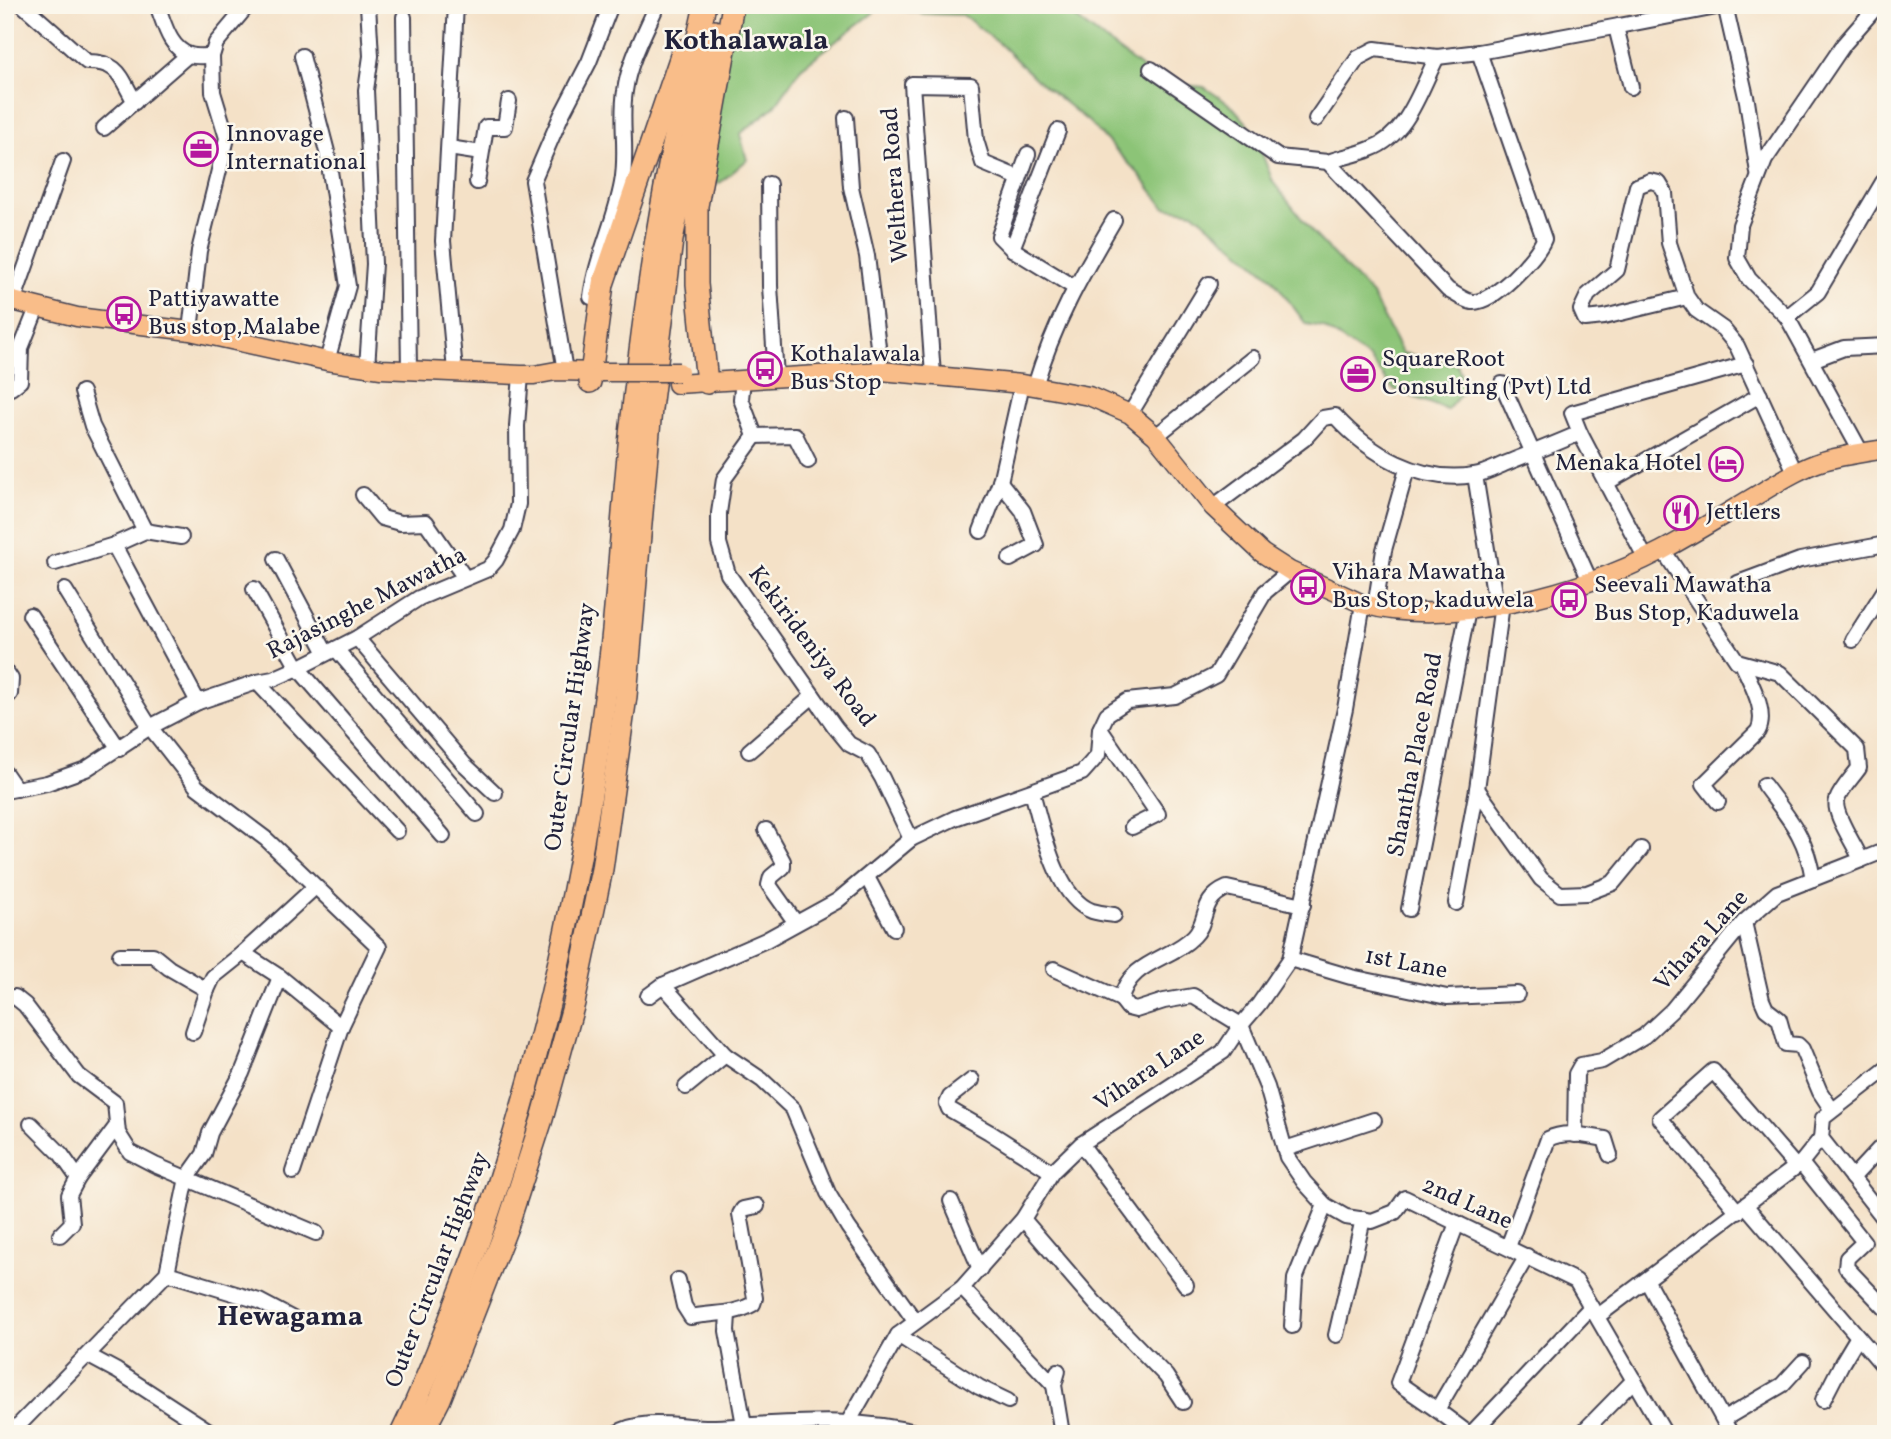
<svg xmlns="http://www.w3.org/2000/svg" width="1891" height="1439" viewBox="0 0 1891 1439" font-family="Vollkorn,serif">
<style>
.green{fill:#8cc477;stroke:#577359;stroke-width:2}
.lines{fill:none;stroke-linecap:round;stroke-linejoin:round}
.minor-casing{stroke:#423f50;stroke-width:18}
.major-casing{stroke:#423f50;stroke-width:21}
.highway-casing{stroke:#423f50;stroke-width:24}
.minor{stroke:#fff;stroke-width:14}
.major{stroke:#f9bd89;stroke-width:18}
.highway{stroke:#f9bd89;stroke-width:21}
.major-bridge-casing{stroke:#423f50;stroke-width:21;stroke-linecap:butt}
.major-bridge{stroke:#f9bd89;stroke-width:18}
.labels{text-anchor:middle;dominant-baseline:central;stroke-width:5;stroke-linejoin:round;paint-order:stroke}
.poi-label{font-size:24px;fill:#22223b;stroke:#fbf7ec;text-anchor:start}
.street-label{font-size:24px;fill:#22223b;stroke:#fbf7ec}
.quarter-label{font-size:28px;font-weight:bold;fill:#22223b;stroke:#fbf7ec}
</style>
<rect width="100%" height="100%" fill="#fbf7ec"/>
<filter id="ink" filterUnits="userSpaceOnUse"><feTurbulence type="fractalNoise" baseFrequency=".0143" numOctaves="2"/><feDisplacementMap in="SourceGraphic" scale="14" xChannelSelector="R" yChannelSelector="G"/><feConvolveMatrix kernelMatrix="1 2 1 2 8 2 1 2 1" color-interpolation-filters="sRGB"/></filter>
<filter id="wash" filterUnits="userSpaceOnUse"><feTurbulence type="fractalNoise" baseFrequency=".00686" numOctaves="4" result="noise"/><feDisplacementMap in="SourceGraphic" scale="28" xChannelSelector="R" yChannelSelector="G"/><feGaussianBlur stdDeviation="1.57" result="paint"/><feColorMatrix in="noise" values="0 0 0 0 0 0 0 0 0 0 0 0 0 0 0 0 0 1.4 0 .05"/><feComposite in="paint" operator="in"/></filter>
<g filter="url(#wash)">
<rect width="100%" height="100%" fill="#f4e1c7"/>
<path class="green" d="M 728,5 L 1058,5 L 1162,83 L 1204,87 L 1232,106 L 1253,130 L 1273,182 L 1313,233 L 1372,295 L 1402,353 L 1457,364 L 1466,388 L 1447,410 L 1393,389 L 1369,358 L 1323,327 L 1306,324 L 1271,277 L 1193,212 L 1164,207 L 1138,173 L 1089,122 L 1035,78 L 1001,45 L 963,15 L 925,14 L 881,7 L 801,68 L 775,106 L 740,134 L 747,160 L 721,182 L 699,188 Z"/>
</g>
<g filter="url(#ink)">
<g class="lines">
<g class="minor-casing">
<g id="minor">
<path d="M 23,5 L 87,62 C 120,62 120,77 135,102"/>
<path d="M 157,5 C 164,22 169,49 190,55 C 196,57 205,56 212,56"/>
<path d="M 1725,5 L 1747,101 L 1758,173"/>
<path d="M 404,17 L 409,370"/>
<path d="M 302,56 L 327,152 L 348,286 L 327,361"/>
<path d="M 1151,69 L 1278,157 L 1328,162 L 1448,290 C 1456,294 1464,301 1472,302 C 1493,304 1537,257 1544,239 L 1479,52"/>
<path d="M 1631,87 L 1617,31 L 1619,26 L 1727,5"/>
<path d="M 846,118 L 851,187 L 867,256 L 881,371"/>
<path d="M 1316,119 L 1358,58 L 1375,49 L 1437,57 L 1479,52 L 1619,26"/>
<path d="M 104,128 L 188,55"/>
<path d="M 449,148 L 481,153"/>
<path d="M 1028,154 L 999,236 L 1012,249 L 1074,287"/>
<path d="M 1328,162 C 1341,157 1357,155 1370,149 C 1408,135 1420,90 1437,57"/>
<path d="M 477,182 L 486,127 L 505,127 L 509,101"/>
<path d="M 769,184 L 770,286 L 776,377"/>
<path d="M 1012,249 L 1058,131"/>
<path d="M 591,297 C 596,258 615,222 622,183 C 628,152 620,121 625,91 C 629,61 645,33 657,5"/>
<path d="M 1687,297 L 1604,317 L 1585,319 L 1581,310 L 1588,295 L 1617,270 L 1637,186 L 1650,181 L 1659,183 L 1665,193 L 1669,243 L 1687,297 L 1696,310 L 1723,329 L 1737,346 L 1795,472"/>
<path d="M 13,302 L 63,161"/>
<path d="M 1787,317 L 1818,292 L 1883,182"/>
<path d="M 190,331 L 199,251 L 227,138 L 213,92 L 212,56 L 216,43 L 248,5"/>
<path d="M 1812,360 L 1844,348 L 1886,346"/>
<path d="M 367,367 L 374,264 L 366,90 L 371,56 L 368,5"/>
<path d="M 455,371 L 443,241 L 456,5"/>
<path d="M 565,371 L 533,181 L 561,116 L 589,62 L 611,5"/>
<path d="M 933,375 L 912,84 L 971,85 L 976,140 L 983,163 L 1019,178"/>
<path d="M 743,379 L 741,399 L 755,436 L 724,479 L 719,513 L 719,543 L 728,574 L 835,727 L 849,744 L 868,754 L 882,778 L 911,839 L 955,818 L 1082,773 L 1098,755 L 1100,729 L 1107,714 L 1127,701 L 1175,696 L 1216,675 L 1265,592 L 1290,571"/>
<path d="M 1502,384 L 1590,581"/>
<path d="M 1035,386 C 1054,323 1081,276 1114,220"/>
<path d="M 5,388 L 11,388 L 20,381 L 21,348 L 37,308"/>
<path d="M 82,392 L 92,426 L 145,531"/>
<path d="M 1130,414 L 1209,284"/>
<path d="M 755,436 L 795,435 L 808,461"/>
<path d="M 1156,436 L 1253,358"/>
<path d="M 1861,452 L 1787,317 L 1749,279 L 1737,258 L 1740,225 L 1765,160 L 1844,44 L 1878,5"/>
<path d="M 1475,475 L 1496,605"/>
<path d="M 1000,482 L 1023,511 L 1036,545 L 1010,559"/>
<path d="M 1606,483 L 1760,395"/>
<path d="M 363,495 L 382,518 L 400,523 L 426,522 L 465,578"/>
<path d="M 1213,507 L 1304,439 L 1323,418 L 1335,416 C 1370,454 1419,484 1474,475 C 1484,474 1495,468 1504,464 C 1529,454 1555,444 1580,433"/>
<path d="M 981,531 L 1000,482 L 1022,384"/>
<path d="M 114,545 L 198,702"/>
<path d="M 276,559 L 326,653"/>
<path d="M 1646,559 L 1580,433 L 1572,413 L 1746,364"/>
<path d="M 55,563 L 114,545 L 145,531 L 181,537"/>
<path d="M 1738,583 L 1800,560 L 1886,544"/>
<path d="M 254,589 L 298,668 L 443,836"/>
<path d="M 65,590 L 150,727 L 197,787 L 266,839 L 379,947 L 341,1027 L 293,1172"/>
<path d="M 1375,607 L 1384,550 L 1407,469"/>
<path d="M 30,615 L 119,749"/>
<path d="M 357,638 L 464,764 L 495,793"/>
<path d="M 1853,640 L 1886,588"/>
<path d="M 336,649 L 477,814"/>
<path d="M 5,670 L 11,679 L 10,694 L 5,698"/>
<path d="M 257,682 L 397,831"/>
<path d="M 1100,729 L 1158,814 L 1132,827"/>
<path d="M 749,751 L 813,696"/>
<path d="M 5,773 L 16,789"/>
<path d="M 1764,785 C 1789,819 1806,835 1813,879"/>
<path d="M 1477,789 L 1541,879 L 1560,894 L 1587,893 L 1613,883 L 1641,849"/>
<path d="M 5,791 L 47,783 L 86,769 L 150,727 L 198,702 L 257,682 L 273,679 L 298,668 L 357,638 L 419,598 L 488,569 L 496,560 L 512,530 L 518,504 L 517,426 L 521,375"/>
<path d="M 1032,792 C 1042,826 1055,897 1092,911 C 1099,913 1107,914 1114,915"/>
<path d="M 1718,802 L 1704,784 L 1758,731 C 1768,712 1750,682 1742,663"/>
<path d="M 766,830 L 783,861 L 783,867 L 771,877 L 769,885 L 796,923"/>
<path d="M 1861,860 L 1886,850"/>
<path d="M 867,877 L 894,928"/>
<path d="M 1456,903 L 1477,789 L 1502,604"/>
<path d="M 1303,905 L 1227,888 C 1199,900 1209,921 1194,936 C 1171,960 1129,961 1121,999 L 1128,1008 L 1136,1010 L 1164,1001 L 1193,996 L 1241,1025 L 1267,1087 L 1287,1157 L 1304,1182 L 1325,1205 L 1346,1217 L 1372,1221 L 1395,1212 L 1405,1198 L 1576,1281 L 1665,1434"/>
<path d="M 1409,909 L 1468,610"/>
<path d="M 1744,922 L 1762,1000 L 1766,1009 L 1779,1019 L 1786,1044 L 1798,1045 L 1802,1049 L 1820,1092 L 1832,1110"/>
<path d="M 243,953 L 315,887"/>
<path d="M 120,955 L 153,955 L 169,968 L 207,990 L 213,977 L 243,953 L 280,977"/>
<path d="M 1290,959 L 1351,977 L 1447,997 L 1517,994"/>
<path d="M 1054,969 L 1121,999"/>
<path d="M 663,985 L 725,1055"/>
<path d="M 648,996 L 663,985 L 766,940 L 837,901 L 911,839"/>
<path d="M 5,998 L 15,997 L 25,1005 L 79,1076 L 115,1103 L 118,1133 L 130,1152 L 155,1165 L 316,1233"/>
<path d="M 193,1032 L 207,990"/>
<path d="M 972,1080 L 950,1097 L 947,1104 L 949,1109 L 989,1132 L 1052,1172"/>
<path d="M 686,1087 L 725,1055 L 762,1080 L 793,1109 L 828,1193 L 848,1227 L 915,1321"/>
<path d="M 31,1124 L 61,1154 L 78,1178"/>
<path d="M 1575,1135 L 1576,1074 L 1581,1065 L 1602,1061 L 1644,1036 L 1672,1010 L 1744,922 L 1777,893 L 1861,860 C 1856,846 1832,813 1837,800 C 1841,789 1852,778 1859,768 L 1857,749 L 1780,673 L 1737,661 L 1663,550"/>
<path d="M 1821,1138 L 1886,1221"/>
<path d="M 1081,1144 L 1186,1285"/>
<path d="M 1285,1149 L 1374,1120"/>
<path d="M 1801,1163 L 1864,1242 L 1847,1258 L 1846,1267 L 1886,1309"/>
<path d="M 1852,1178 L 1879,1149"/>
<path d="M 951,1201 L 980,1269"/>
<path d="M 1746,1206 L 1886,1369"/>
<path d="M 1738,1212 L 1660,1118 L 1713,1071 L 1796,1167"/>
<path d="M 1023,1219 L 1095,1303 L 1166,1376 L 1183,1402"/>
<path d="M 1457,1223 L 1398,1383 L 1437,1410 L 1527,1256"/>
<path d="M 60,1235 L 72,1223 L 69,1195 L 78,1178 L 116,1127"/>
<path d="M 1508,1247 L 1548,1139 C 1565,1130 1586,1136 1605,1139 L 1610,1155"/>
<path d="M 167,1273 L 259,1301 L 293,1319"/>
<path d="M 678,1280 L 684,1306 L 691,1317 C 713,1312 732,1316 753,1304 L 755,1298 L 740,1214 L 743,1209 L 757,1206"/>
<path d="M 1647,1281 L 1731,1434"/>
<path d="M 962,1288 L 1054,1385"/>
<path d="M 728,1314 L 727,1331 L 744,1425"/>
<path d="M 1598,1316 L 1801,1163 L 1821,1138 L 1823,1118 L 1886,1069"/>
<path d="M 1292,1326 L 1295,1279 L 1325,1205"/>
<path d="M 898,1335 L 979,1387 L 1008,1401"/>
<path d="M 1336,1335 L 1363,1219"/>
<path d="M 89,1356 L 117,1371 L 214,1434"/>
<path d="M 1058,1371 L 1054,1385 L 1062,1434"/>
<path d="M 1823,1400 L 1842,1363 L 1857,1338"/>
<path d="M 1437,1410 L 1469,1434"/>
<path d="M 1724,1419 L 1782,1385 L 1803,1362"/>
<path d="M 849,1421 L 898,1335 L 962,1288 L 1023,1219 L 1052,1172 L 1081,1144 L 1223,1052 L 1241,1025 L 1259,1004 L 1290,959 L 1345,709 L 1363,604"/>
<path d="M 10,1434 L 167,1273 L 187,1178 L 204,1154 L 210,1133 L 242,1073 L 280,977 L 341,1027"/>
<path d="M 615,1434 C 647,1416 680,1428 715,1427 C 785,1424 854,1415 923,1434"/>
<path d="M 1471,1434 L 1591,1307"/>
<path d="M 1581,1434 L 1634,1380"/>
</g>
</g>
<g class="major-casing">
<g id="major">
<path d="M 5,299 L 77,317 L 190,331 L 327,361 L 381,369 L 521,375 L 534,375 L 556,371 L 601,372"/>
<path d="M 677,384 L 881,371 L 1022,384 L 1089,396 L 1130,414 L 1156,436 L 1213,507 L 1262,553 L 1290,571 L 1363,604 C 1451,629 1582,592 1661,551 C 1695,533 1728,512 1762,492 C 1782,480 1801,468 1823,461 C 1844,455 1865,452 1886,449"/>
</g>
</g>
<g class="highway-casing">
<g id="highway">
<path d="M 590,382 L 603,284 L 683,50"/>
<path d="M 707,383 L 697,284 L 697,206 L 733,5"/>
<path d="M 401,1434 C 425,1385 444,1335 463,1284 C 535,1095 579,898 605,698 C 618,608 621,516 631,426 C 641,336 653,245 671,156 C 681,106 694,56 705,5"/>
<path d="M 422,1434 L 440,1399 L 507,1227 L 542,1119 L 574,1003 L 602,869 L 626,696 L 651,409 L 672,240 L 714,31"/>
</g>
</g>
<use href="#minor" class="minor"/>
<use href="#major" class="major"/>
<use href="#highway" class="highway"/>
<g class="major-bridge-casing">
<path id="major-bridge" d="M 601,372 L 679,372"/>
</g>
<use href="#major-bridge" class="major-bridge"/>
</g>
</g>
<defs>
<g id="office-ring" transform="scale(1.75)"><circle r="9.5" fill="#fbf7ec" stroke="#b5179e" stroke-width="1.5"/><path d="M-6-3h4V-5.5h4V-3h4V5H-6ZM-1-4.5V-3h2v-1.5ZM-6 0V1H6V0Z" fill="#b5179e"/></g>
<g id="bus-ring" transform="scale(1.75)"><circle r="9.5" fill="#fbf7ec" stroke="#b5179e" stroke-width="1.5"/><path d="M-5-6H5V4H4V6H2V4H-2V6H-4V4H-5ZM-3.5-4V0h7V-4ZM-3.5 1.2v1.5H-2V1.2ZM2 1.2v1.5H3.5V1.2Z" fill="#b5179e"/></g>
<g id="hotel-ring" transform="scale(1.75)"><circle r="9.5" fill="#fbf7ec" stroke="#b5179e" stroke-width="1.5"/><path d="M-6-4.5h1.5V1H6V5H4.5V3h-9V5H-6ZM-4 0a1.8 1.8 0 1 1 3.6 0ZM.5 0V-2.5h3Q6-2.5 6 0Z" fill="#b5179e"/></g>
<g id="restaurant-ring" transform="scale(1.75)"><circle r="9.5" fill="#fbf7ec" stroke="#b5179e" stroke-width="1.5"/><path d="M-5-6h1v4h1v-4h1v4h1v-4h1v5L-1.5 .5V6h-2V.5L-5-1ZM5-6V6H3V1.5H1.5Q1.5-4 5-6Z" fill="#b5179e"/></g>
</defs>
<g fill-rule="evenodd">
<use href="#office-ring" x="201" y="149"/>
<use href="#bus-ring" x="124" y="314"/>
<use href="#bus-ring" x="765" y="369"/>
<use href="#office-ring" x="1358" y="374"/>
<use href="#hotel-ring" x="1726" y="464"/>
<use href="#restaurant-ring" x="1681" y="513"/>
<use href="#bus-ring" x="1308" y="587"/>
<use href="#bus-ring" x="1569" y="600"/>
</g>
<g class="labels">
<g class="poi-label">
<text x="226" y="135">Innovage<tspan x="226" dy="28">International</tspan></text>
<text x="148" y="300">Pattiyawatte<tspan x="148" dy="28">Bus stop,Malabe</tspan></text>
<text x="790" y="355">Kothalawala<tspan x="790" dy="28">Bus Stop</tspan></text>
<text x="1382" y="360">SquareRoot<tspan x="1382" dy="28">Consulting (Pvt) Ltd</tspan></text>
<text x="1702" y="464" text-anchor="end">Menaka Hotel</text>
<text x="1706" y="513">Jettlers</text>
<text x="1332" y="573">Vihara Mawatha<tspan x="1332" dy="28">Bus Stop, kaduwela</tspan></text>
<text x="1594" y="586">Seevali Mawatha<tspan x="1594" dy="28">Bus Stop, Kaduwela</tspan></text>
</g>
<g class="street-label">
<text transform="translate(896 185) rotate(-94)">Welthera Road</text>
<text transform="translate(367 604) rotate(-27)">Rajasinghe Mawatha</text>
<text transform="translate(811 647) rotate(53)">Kekirideniya Road</text>
<text transform="translate(571 727) rotate(-82)">Outer Circular Highway</text>
<text transform="translate(1416 755) rotate(-79)">Shantha Place Road</text>
<text transform="translate(1702 941) rotate(-48)">Vihara Lane</text>
<text transform="translate(1406 964) rotate(11)">1st Lane</text>
<text transform="translate(1150 1071) rotate(-34)">Vihara Lane</text>
<text transform="translate(1467 1204) rotate(24)">2nd Lane</text>
<text transform="translate(438 1270) rotate(-69)">Outer Circular Highway</text>
</g>
<g class="quarter-label">
<text x="746" y="41">Kothalawala</text>
<text x="290" y="1317">Hewagama</text>
</g>
</g>
<rect width="1891" height="1439" fill="none" stroke="#fbf7ec" stroke-width="28"/>
</svg>
